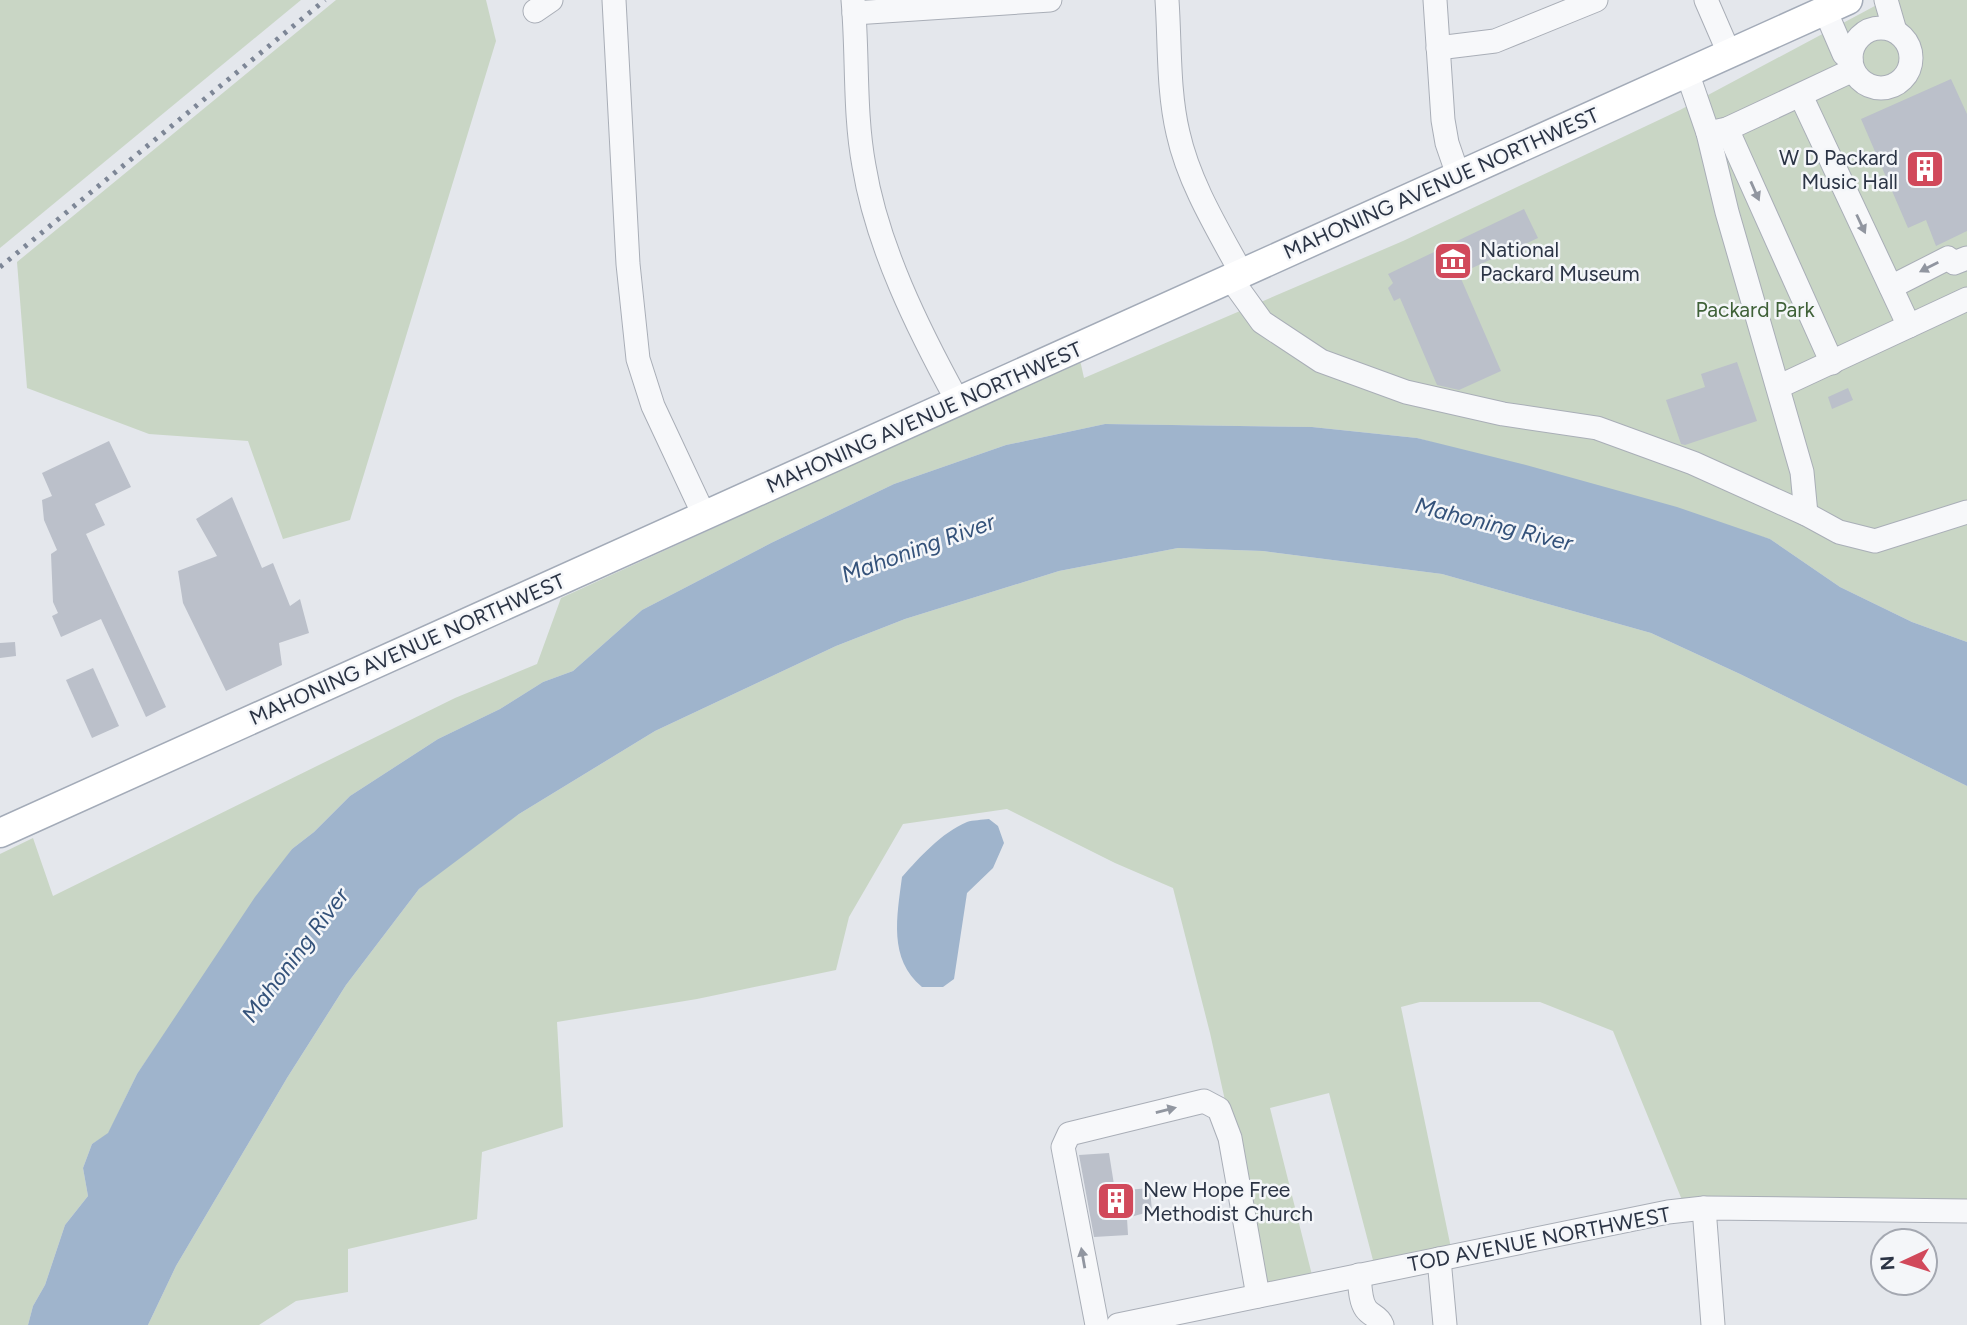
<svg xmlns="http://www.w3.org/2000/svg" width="1967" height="1325" viewBox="0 0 1967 1325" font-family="Figtree,sans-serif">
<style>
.green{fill:#c9d6c5}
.water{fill:#9fb4cc}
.building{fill:#bbc0ca}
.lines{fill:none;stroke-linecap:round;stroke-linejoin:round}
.minor-casing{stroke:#a9aeb7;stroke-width:25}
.major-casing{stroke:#a3abb8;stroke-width:31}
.minor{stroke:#f7f8fa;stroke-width:23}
.major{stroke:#fff;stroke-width:28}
.rail{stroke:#7d8696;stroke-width:5;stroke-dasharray:3.5 7;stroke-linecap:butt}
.oneway{fill:#9196a0}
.labels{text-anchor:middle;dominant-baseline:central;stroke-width:5;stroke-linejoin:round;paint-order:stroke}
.poi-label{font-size:21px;fill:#2b3445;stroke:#f4f6f9;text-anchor:start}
.street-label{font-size:21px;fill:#2b3445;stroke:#f4f6f9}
.park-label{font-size:21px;fill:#3f6138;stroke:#f4f6f9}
.water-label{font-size:23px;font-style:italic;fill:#34527a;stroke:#f4f6f9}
</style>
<rect width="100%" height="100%" fill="#e4e7ec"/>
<g class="green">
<path d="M 0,0 L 301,0 L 0,248 Z"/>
<path d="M 336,0 L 486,0 L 496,41 L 350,520 L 283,539 L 248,441 L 149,434 L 27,388 L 17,262 Z"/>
<path d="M 1886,0 L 1967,0 L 1967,642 L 1912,622 L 1840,587 L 1770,539 L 1417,438 L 1312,427 L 1105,424 L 1006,445 L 894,484 L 771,543 L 642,610 L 573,671 L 543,682 L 500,709 L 438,739 L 350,796 L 314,832 L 292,849 L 137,1074 L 108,1134 L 92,1144 L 83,1168 L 88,1196 L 65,1225 L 45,1285 L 33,1306 L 28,1325 L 0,1325 L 0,854 L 33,838 L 53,896 L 455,698 L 537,664 L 561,598 L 1080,360 L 1084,378 L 1403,241 L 1680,110 Z"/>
<path d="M 1178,548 L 1263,551 L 1442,574 L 1651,633 L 1740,674 L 1967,786 L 1967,1203 L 1682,1200 L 1613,1031 L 1540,1002 L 1420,1002 L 1401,1007 L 1451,1248 L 1374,1264 L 1329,1093 L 1270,1108 L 1312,1275 L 1266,1285 L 1210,1033 L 1173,888 L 1115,863 L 1007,809 L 903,824 L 849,917 L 836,970 L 697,999 L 557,1022 L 563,1127 L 482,1152 L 477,1219 L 348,1249 L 348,1292 L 296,1301 L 259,1325 L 148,1325 L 176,1266 L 287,1078 L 346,985 L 419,889 L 460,856 L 519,814 L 655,731 L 836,646 L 905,619 L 1059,571 Z"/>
</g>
<g class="water">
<path d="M 1105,424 L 1312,427 L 1417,438 L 1526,465 L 1677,507 L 1770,539 L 1840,587 L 1912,622 L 1967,642 L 1967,786 L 1740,674 L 1651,633 L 1442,574 L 1263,551 L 1178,548 L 1059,571 L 905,619 L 836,646 L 655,731 L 519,814 L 419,889 L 346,985 L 287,1078 L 176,1266 L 148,1325 L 28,1325 L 33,1306 L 45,1285 L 65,1225 L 88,1196 L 83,1168 L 92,1144 L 108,1133 L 137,1074 L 255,897 L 292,849 L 314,832 L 350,796 L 438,739 L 500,709 L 543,682 L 573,671 L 642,610 L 771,543 L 894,484 L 1006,445 Z"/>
<path d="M 989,819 L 998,826 L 1004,843 L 993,868 L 967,893 L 954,979 L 943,987 L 922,987 C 888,959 897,916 902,877 C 920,857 941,833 967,822 C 973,820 982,820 989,819 Z"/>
</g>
<g class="building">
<path d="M 1951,79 L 1967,114 L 1967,231 L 1936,246 L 1926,220 L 1908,228 L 1861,119 Z"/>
<path d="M 1524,209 L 1538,238 L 1459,274 L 1501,371 L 1459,390 L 1437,385 L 1400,298 L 1394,301 L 1388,288 L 1393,283 L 1388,274 Z"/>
<path d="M 1737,362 L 1757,421 L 1685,445 L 1681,444 L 1666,400 L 1705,387 L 1701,374 Z"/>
<path d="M 1848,388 L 1853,400 L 1832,409 L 1828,397 Z"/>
<path d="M 109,441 L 131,487 L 95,504 L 105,525 L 86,534 L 166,707 L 146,717 L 101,619 L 61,637 L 52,616 L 58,613 L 53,602 L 51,554 L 57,550 L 44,520 L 42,500 L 52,496 L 42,473 Z"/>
<path d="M 232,497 L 262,568 L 273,563 L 290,606 L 300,599 L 309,633 L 279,643 L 282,665 L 226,691 L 183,603 L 178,571 L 217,556 L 196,519 Z"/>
<path d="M 15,642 L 16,656 L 0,658 L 0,643 Z"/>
<path d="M 93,668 L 119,726 L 92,738 L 66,680 Z"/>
<path d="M 1109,1153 L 1115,1191 L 1150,1188 L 1152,1211 L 1127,1218 L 1128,1235 L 1094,1237 L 1079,1155 Z"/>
</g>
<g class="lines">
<g class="minor-casing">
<g id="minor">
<path d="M 614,0 L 628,264 L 638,359 L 653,406 L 704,515"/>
<path d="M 853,0 C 858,55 854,112 864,166 C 877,246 918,329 957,400"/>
<path d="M 1167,0 C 1170,44 1168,91 1178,133 C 1189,183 1218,230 1242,274"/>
<path d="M 1435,0 L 1443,120 L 1447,143 L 1458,175"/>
<path d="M 1706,0 L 1729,53"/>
<path d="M 1886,0 L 1895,31"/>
<path d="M 1825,10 L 1844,54 L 1851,60"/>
<path d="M 535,11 L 551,0"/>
<path d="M 854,13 L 1050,0"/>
<circle cx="1881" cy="58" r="30"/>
<path d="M 1438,48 L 1495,41 L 1596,0"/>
<path d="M 1687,72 L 1708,133 L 1727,129 L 1853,70"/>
<path d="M 1801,96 L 1909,326"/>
<path d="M 1727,129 L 1832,363"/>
<path d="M 1708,133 L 1727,212 L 1802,472 L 1806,514"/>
<path d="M 1231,279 L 1262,322 L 1321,361 L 1406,392 L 1503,414 L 1597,428 L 1693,463 L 1806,514 L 1839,532 L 1875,541 L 1967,512"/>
<path d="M 1891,287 L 1948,258 L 1954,263 L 1967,258"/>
<path d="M 1778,387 L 1967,299"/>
<path d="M 1704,1208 L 1713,1325"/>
<path d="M 1439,1259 L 1445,1325"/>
<path d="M 1359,1275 C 1360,1285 1360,1301 1366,1309 C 1371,1316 1379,1316 1382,1325"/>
<path d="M 1097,1325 L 1063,1147 L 1069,1134 L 1204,1101 L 1219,1109 L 1230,1138 L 1258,1296"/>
<path d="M 1118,1325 L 1668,1212 L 1704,1208 L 1967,1211"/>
</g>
</g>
<g class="major-casing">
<path id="major" d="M 0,833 L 1848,0"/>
</g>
<use href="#minor" class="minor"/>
<use href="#major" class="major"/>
<path class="rail" d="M 0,267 L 325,0"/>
</g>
<defs><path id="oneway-solid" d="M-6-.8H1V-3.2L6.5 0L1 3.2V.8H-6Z" transform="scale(1.75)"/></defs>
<g class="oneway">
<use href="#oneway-solid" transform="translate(1755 191) rotate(66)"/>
<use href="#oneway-solid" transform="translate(1861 224) rotate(65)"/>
<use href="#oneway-solid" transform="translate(1929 267) rotate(153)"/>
<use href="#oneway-solid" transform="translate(1166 1110) rotate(-14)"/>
<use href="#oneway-solid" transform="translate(1083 1258) rotate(-100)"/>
</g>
<defs>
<g id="building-square" transform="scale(2.0125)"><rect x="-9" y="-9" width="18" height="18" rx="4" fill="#d1495b" stroke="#f4f6f9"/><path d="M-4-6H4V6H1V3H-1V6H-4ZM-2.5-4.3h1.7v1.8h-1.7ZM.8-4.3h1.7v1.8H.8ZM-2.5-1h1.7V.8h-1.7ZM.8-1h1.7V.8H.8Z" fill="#fff"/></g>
<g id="museum-square" transform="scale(2.0125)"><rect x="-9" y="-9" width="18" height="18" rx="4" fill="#d1495b" stroke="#f4f6f9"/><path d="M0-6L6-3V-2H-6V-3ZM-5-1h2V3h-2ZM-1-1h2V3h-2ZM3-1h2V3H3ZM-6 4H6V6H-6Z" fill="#fff"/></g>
</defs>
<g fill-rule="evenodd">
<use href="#building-square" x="1925" y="169"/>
<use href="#museum-square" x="1453" y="261"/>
<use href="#building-square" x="1116" y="1201"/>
</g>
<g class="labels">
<g class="poi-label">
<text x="1898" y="157" text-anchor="end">W D Packard<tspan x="1898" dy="24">Music Hall</tspan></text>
<text x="1480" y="249">National<tspan x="1480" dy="24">Packard Museum</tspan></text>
<text x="1143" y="1189">New Hope Free<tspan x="1143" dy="24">Methodist Church</tspan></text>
</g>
<g class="street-label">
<text transform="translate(1441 183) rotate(-24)">MAHONING AVENUE NORTHWEST</text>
<text transform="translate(924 417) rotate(-24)">MAHONING AVENUE NORTHWEST</text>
<text transform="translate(407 649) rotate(-24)">MAHONING AVENUE NORTHWEST</text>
<text transform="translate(1539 1239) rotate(-11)">TOD AVENUE NORTHWEST</text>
</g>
<g class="park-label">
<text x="1755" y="309">Packard Park</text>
</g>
<g class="water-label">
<text transform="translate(1494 524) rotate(14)">Mahoning River</text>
<text transform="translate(918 548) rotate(-20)">Mahoning River</text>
<text transform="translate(295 955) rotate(-53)">Mahoning River</text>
</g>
</g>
<g transform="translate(1904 1262) rotate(266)"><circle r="33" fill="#f4f6f9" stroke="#a4a8b1" stroke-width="2"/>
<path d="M0-5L12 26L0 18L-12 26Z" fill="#d1495b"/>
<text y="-10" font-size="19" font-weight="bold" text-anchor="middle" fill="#2b3445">N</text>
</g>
</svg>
